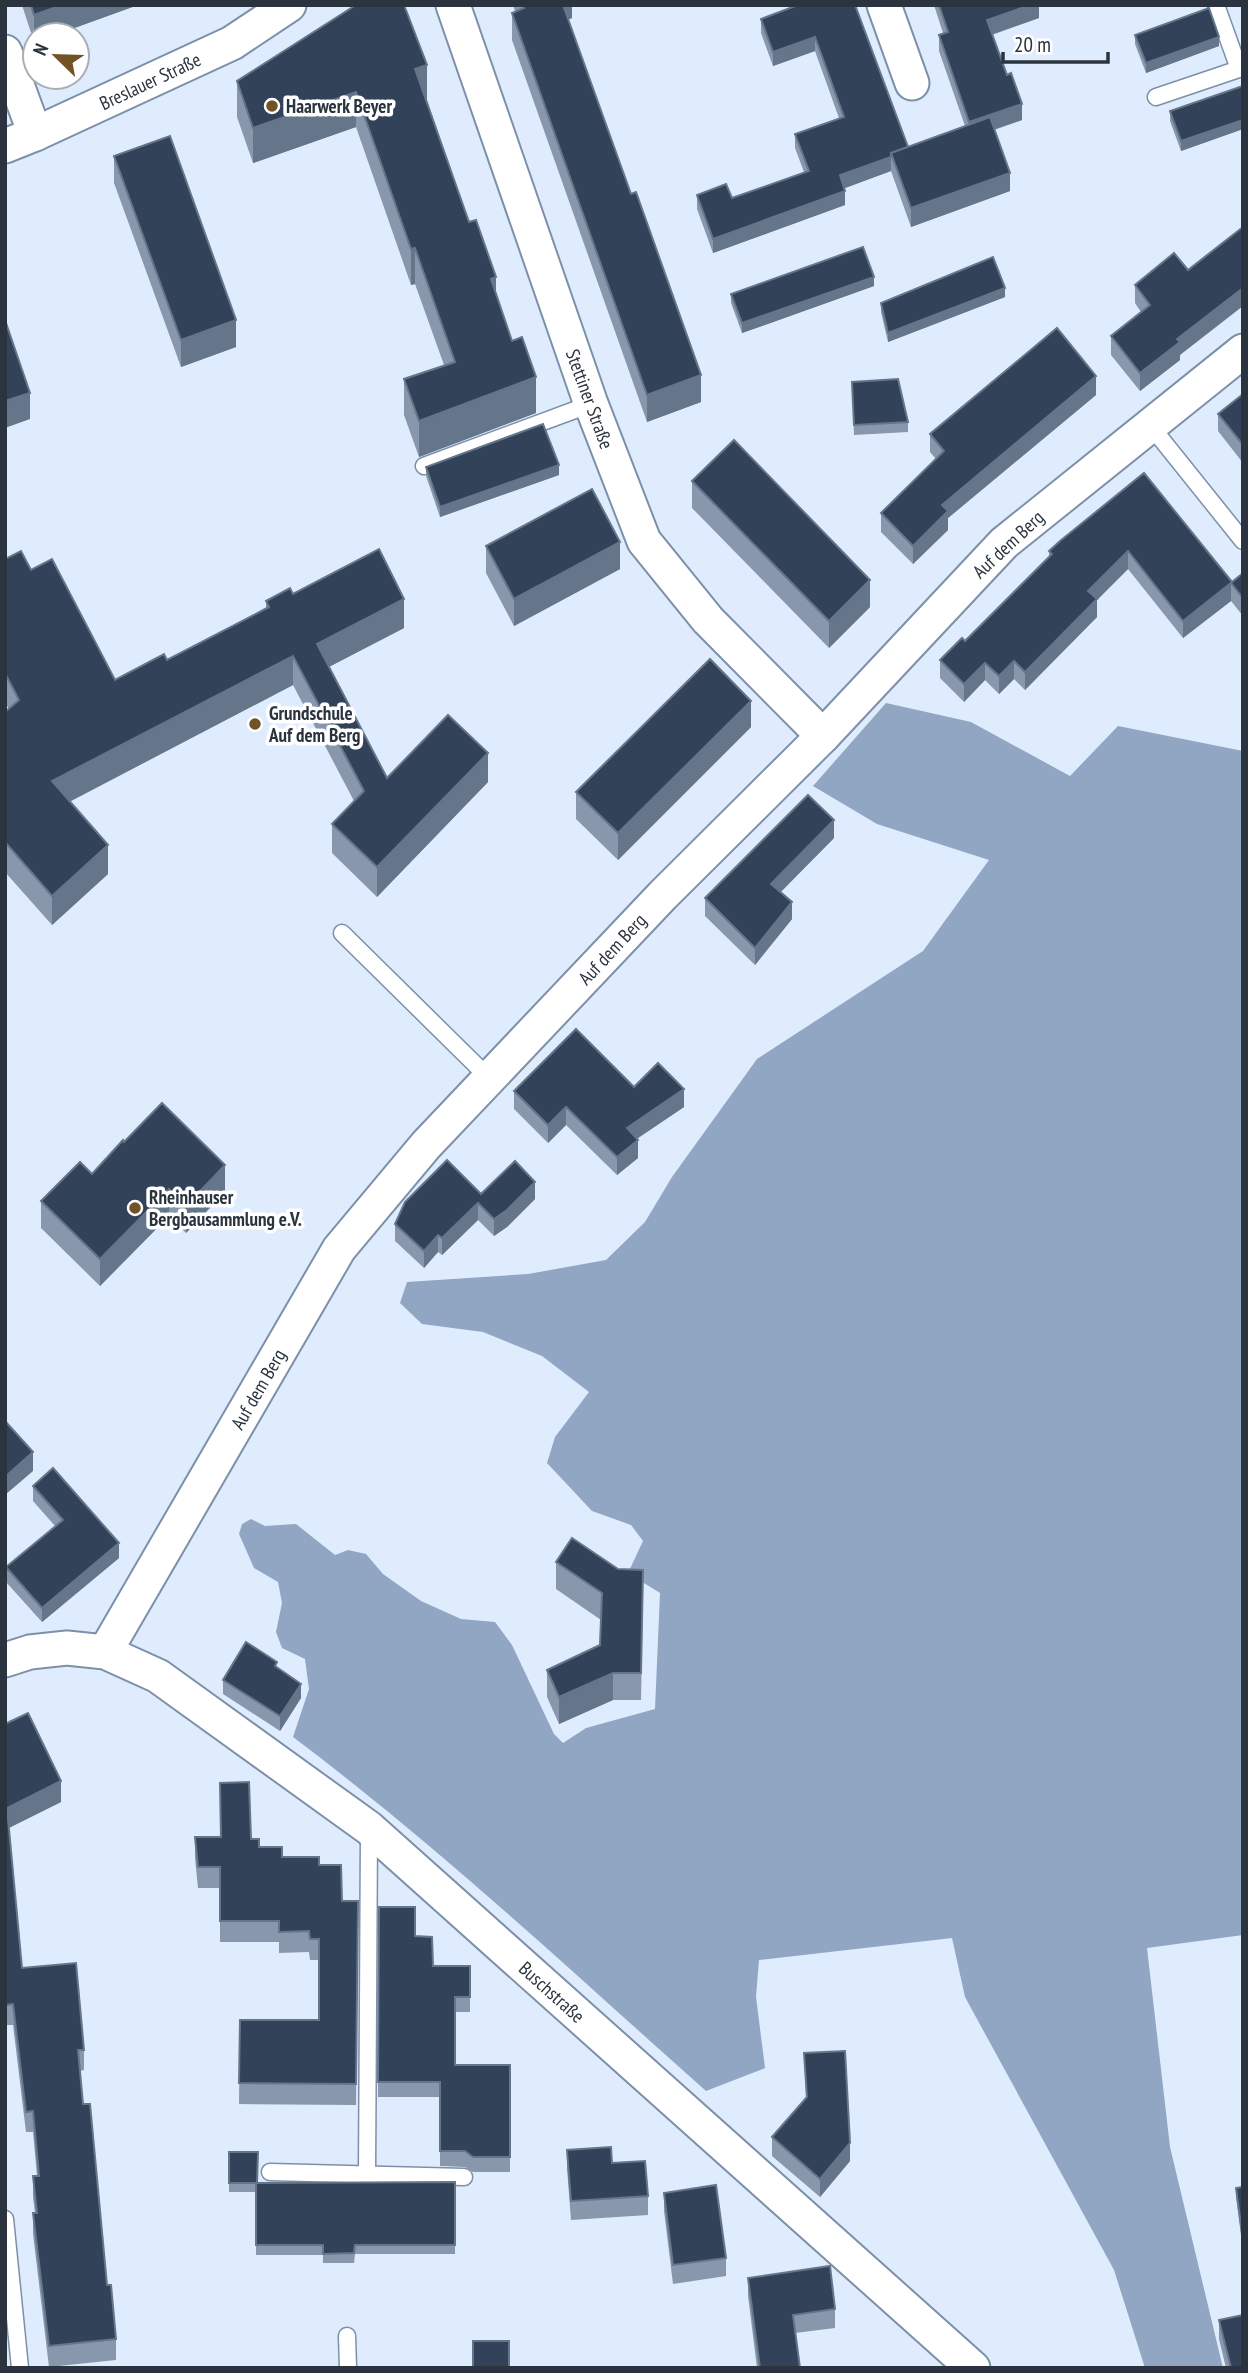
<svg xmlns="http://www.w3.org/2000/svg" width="1248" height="2373" viewBox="0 0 1248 2373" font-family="'PT Sans Narrow',sans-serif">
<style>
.forest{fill:#90a6c3}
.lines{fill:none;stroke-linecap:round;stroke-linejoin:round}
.lane-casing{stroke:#7c90a9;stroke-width:19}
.street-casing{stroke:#7c90a9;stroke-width:37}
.lane{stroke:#fff;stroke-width:16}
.street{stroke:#fff;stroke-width:33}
.wall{fill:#8897ab}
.shaded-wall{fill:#65758a}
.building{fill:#314259;stroke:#65758a;stroke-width:2}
.poi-dot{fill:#715327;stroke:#fff;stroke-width:2.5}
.labels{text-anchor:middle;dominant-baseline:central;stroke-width:7;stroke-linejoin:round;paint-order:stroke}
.street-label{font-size:19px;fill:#2b343e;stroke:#fff}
.poi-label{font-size:19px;font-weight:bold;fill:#2b343e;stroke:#fff;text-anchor:start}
</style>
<rect width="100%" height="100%" fill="#dfecfd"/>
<!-- forest -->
<path class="forest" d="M886,703L971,722L1070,776L1118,726L1243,751V1935L1147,1948L1170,2147L1223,2368H1145L1114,2270L965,1997L952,1938L759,1960L756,1997L765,2068L706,2091C571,1971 438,1846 293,1737L309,1689L305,1659L282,1648L276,1632L282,1603L278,1582L254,1568L239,1534L242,1524L251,1519L265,1526L296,1524L335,1555L348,1550L366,1554L383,1574L421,1601L461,1619L495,1622L512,1645L554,1734L563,1743L586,1728L655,1709L660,1593L628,1573L643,1541L631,1525L592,1511L547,1463L555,1437L589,1392L542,1356L483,1332L422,1324L400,1303L407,1282L528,1274L606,1260L645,1222L672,1177L757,1059L923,951L989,860L877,824L813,786Z"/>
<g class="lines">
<!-- lane casing -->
<g class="lane-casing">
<g id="lane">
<polyline points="1156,97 1239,69 1216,5"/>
<polyline points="1150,425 1243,541"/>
<polyline points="424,466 591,404"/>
<polyline points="342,933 489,1078"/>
<polyline points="270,2172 464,2177"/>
<polyline points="367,2174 369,1831"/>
<polyline points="5,2219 20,2368"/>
<polyline points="347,2336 348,2368"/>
</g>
</g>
<!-- street casing -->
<g class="street-casing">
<g id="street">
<polyline points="453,5 591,404 644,541 708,620 823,736"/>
<polyline points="884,5 912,83"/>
<polyline points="5,52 35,134"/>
<polyline points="5,146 35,134 232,43 289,5"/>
<polyline points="105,1652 339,1249 426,1145 663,895 823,736 1004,543 1243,351"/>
<polyline points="5,1660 30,1652 67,1648 105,1652 158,1676 369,1828 973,2368"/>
</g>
</g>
<!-- lane -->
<use href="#lane" class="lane"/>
<!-- street -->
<use href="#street" class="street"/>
</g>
<!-- wall -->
<g class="wall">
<polygon points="22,5 138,5 55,35 35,35 34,42"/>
<polygon points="356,5 427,100 469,222 496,296 536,413 419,457 404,415 404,379 444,365 415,284 411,285 356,127 253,163 237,117 237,81"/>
<polygon points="513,5 572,5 572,18 568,19 701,402 647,422 512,40 512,13 515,11"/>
<polygon points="798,5 908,147 965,126 939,51 939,35 943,33 934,5 1039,5 1039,18 992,35 1022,120 994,130 1010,191 911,227 891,171 844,188 845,205 713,253 697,209 697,195 732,198 804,172 795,148 795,134 839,118 815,51 773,66 761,33 761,19"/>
<polygon points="1135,35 1219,46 1146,73 1135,44"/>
<polygon points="1243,86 1243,129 1181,151 1170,121 1170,111"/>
<polygon points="114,156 236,347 181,367 114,183"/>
<polygon points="1174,253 1180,360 1140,391 1111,355 1111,336 1141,312 1135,303 1135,285"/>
<polygon points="874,286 742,333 731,303 731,294"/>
<polygon points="1005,297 888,342 881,312 881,303"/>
<polygon points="852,382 908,422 908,432 854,435"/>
<polygon points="1243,394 1243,463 1218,431 1218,414"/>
<polygon points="1096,395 948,518 948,530 913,564 881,532 881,513 936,459 930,452 930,434"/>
<polygon points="426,467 559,475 440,517 426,476"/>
<polygon points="1144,473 1232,582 1243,573 1243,616 1231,601 1183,638 1128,569 1097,600 1097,617 1025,690 1014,679 999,694 985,680 964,702 940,678 940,660 965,641 1049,557 1049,551"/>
<polygon points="692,481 870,607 829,648 692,508"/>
<polygon points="486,546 620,569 514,626 486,573"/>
<polygon points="5,559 31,570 115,680 167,660 266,608 266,601 293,594 404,628 329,667 387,778 488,782 377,897 332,853 332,824 354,801 293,685 70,801 108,874 52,925 5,872 5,712 9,709 5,703"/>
<polygon points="751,727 618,860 576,819 576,792"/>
<polygon points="834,838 780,892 792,919 755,965 705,916 705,898"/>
<polygon points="634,1087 684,1107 637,1139 638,1158 617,1175 566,1125 548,1143 514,1109 514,1091"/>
<polygon points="92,1174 225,1192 186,1233 169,1216 100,1286 41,1228 41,1201"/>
<polygon points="481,1194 535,1199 507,1227 494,1236 478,1220 442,1255 438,1252 424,1268 395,1241 395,1224"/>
<polygon points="33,1486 119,1558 42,1622 6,1582 6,1567 55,1526 33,1501"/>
<polygon points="556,1562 643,1597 641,1700 613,1700 559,1724 547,1697 547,1670 600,1645 601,1620 556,1589"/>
<polygon points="223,1680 301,1698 280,1731 223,1694"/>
<polygon points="5,1724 61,1802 8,1828 22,1968 84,2050 84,2070 80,2071 83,2104 107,2285 116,2339 116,2360 49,2367 33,2234 33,2213 35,2213 33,2197 33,2176 37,2176 33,2132 26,2132 13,2025 5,2025"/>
<polygon points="195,1837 251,1839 259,1847 282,1857 319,1865 342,1901 358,1901 356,2105 239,2104 240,2020 319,2020 319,1960 310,1960 309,1952 279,1953 279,1942 220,1942 220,1888 198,1888 195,1858"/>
<polygon points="379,1907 415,1936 433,1966 470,1966 470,2012 455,2012 455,2065 510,2065 510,2172 473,2172 465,2167 440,2166 440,2097 378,2097"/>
<polygon points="804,2053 850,2161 820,2197 772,2156 772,2137 806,2098"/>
<polygon points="567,2150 612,2163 648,2196 648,2215 571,2220 567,2168"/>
<polygon points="229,2152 257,2183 455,2182 455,2254 355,2254 354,2263 323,2263 323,2255 256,2255 256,2192 229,2192"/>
<polygon points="1243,2187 1243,2243 1242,2243 1236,2197 1236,2188"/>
<polygon points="664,2193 726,2258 726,2276 673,2284 664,2211"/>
<polygon points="748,2278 835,2309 835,2328 795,2333 800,2368 757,2368 748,2296"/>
<polygon points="1219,2320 1243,2368 1226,2368 1219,2339"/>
</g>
<!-- shaded-wall -->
<g class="shaded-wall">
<polygon points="62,5 138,5 55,35 35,35 34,42 34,15"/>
<polygon points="560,5 572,5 572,18 560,23"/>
<polygon points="1030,5 1039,5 1039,18 987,36 987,20"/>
<polygon points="815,37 815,51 773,66 773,52"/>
<polygon points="1219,37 1219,46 1146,73 1146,63"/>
<polygon points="427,65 427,100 415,105 415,69"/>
<polygon points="356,92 356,127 253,163 253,128"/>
<polygon points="1022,104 1022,120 969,138 969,122"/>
<polygon points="1243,120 1243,129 1181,151 1181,141"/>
<polygon points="891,157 891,171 840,190 840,175"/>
<polygon points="1010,173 1010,191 911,227 911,208"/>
<polygon points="845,191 845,205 713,253 713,239"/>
<polygon points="415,248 415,284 411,285 411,249"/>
<polygon points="496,277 496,313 491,279"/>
<polygon points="874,277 874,286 742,333 742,323"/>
<polygon points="1005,288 1005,297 888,342 888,333"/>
<polygon points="1243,288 1243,306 1180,355 1180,360 1140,391 1140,373 1177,339"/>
<polygon points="236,320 236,347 181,367 181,340"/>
<polygon points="701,375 701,402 647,422 647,395"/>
<polygon points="1096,376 1096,395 948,518 948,530 913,564 913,546 942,505"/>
<polygon points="536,377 536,413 419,457 419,421"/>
<polygon points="30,393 30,419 5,428 5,401"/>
<polygon points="559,465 559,475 440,517 440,507"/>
<polygon points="620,542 620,569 514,626 514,599"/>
<polygon points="1128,551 1128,569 1097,600 1097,617 1025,690 1025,672 1088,591"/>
<polygon points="870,580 870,607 829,648 829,621"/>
<polygon points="1231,583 1231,601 1183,638 1183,621"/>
<polygon points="404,599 404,628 317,673 317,644"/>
<polygon points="293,656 293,685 52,811 52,781"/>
<polygon points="1014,661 1014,679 999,694 999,676"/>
<polygon points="985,663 985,680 964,702 964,684"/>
<polygon points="751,701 751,727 618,860 618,833"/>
<polygon points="488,753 488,782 377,897 377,867"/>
<polygon points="834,820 834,838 771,902 771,884"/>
<polygon points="108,845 108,874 52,925 52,896"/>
<polygon points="792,902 792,919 755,965 755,948"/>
<polygon points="684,1089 684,1107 627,1145 627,1128"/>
<polygon points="566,1107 566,1125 548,1143 548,1125"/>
<polygon points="638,1140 638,1158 617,1175 617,1157"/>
<polygon points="225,1165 225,1192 186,1233 186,1206"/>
<polygon points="535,1182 535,1199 507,1227 494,1236 494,1219"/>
<polygon points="169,1189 169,1216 100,1286 100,1259"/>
<polygon points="478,1203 478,1220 442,1255 442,1238"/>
<polygon points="438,1235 438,1252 424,1268 424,1251"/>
<polygon points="33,1452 33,1471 5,1495 5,1477"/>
<polygon points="119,1543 119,1558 42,1622 42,1608"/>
<polygon points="613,1673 613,1700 559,1724 559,1697"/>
<polygon points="301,1684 301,1698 280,1731 280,1716"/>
<polygon points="61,1781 61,1802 7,1829 7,1808"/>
<polygon points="850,2143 850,2161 820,2197 820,2179"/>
</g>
<!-- building -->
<g class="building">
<polygon points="31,5 62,5 34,15"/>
<polygon points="356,5 404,5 427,65 415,69 469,222 476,220 496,277 491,279 512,341 522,337 536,377 419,421 404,379 455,362 415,248 411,249 356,92 253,128 237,81"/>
<polygon points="523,5 563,5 631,194 636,192 701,375 647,395 512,13 524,8"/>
<polygon points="798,5 855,5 908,147 891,153 891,157 840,175 845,191 713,239 697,195 726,184 732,198 809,171 795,134 844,117 815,37 773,52 761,19"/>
<polygon points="939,5 1030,5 987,20 1007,75 1011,73 1022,104 969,122 939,35 948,32"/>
<polygon points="1209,8 1219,37 1146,63 1135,35"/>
<polygon points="1243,86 1243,120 1181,141 1170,111"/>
<polygon points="990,117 1010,173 911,208 891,153"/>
<polygon points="170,136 236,320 181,340 114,156"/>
<polygon points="1243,227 1243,288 1177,339 1180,342 1140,373 1111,336 1150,305 1135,285 1174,253 1188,270"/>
<polygon points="863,247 874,277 742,323 731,294"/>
<polygon points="993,257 1005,288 888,333 881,303"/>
<polygon points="5,320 30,393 5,401"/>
<polygon points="1057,328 1096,376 942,505 948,511 913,546 881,513 944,451 930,434"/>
<polygon points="898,379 908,422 854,425 852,382"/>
<polygon points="1243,394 1243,445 1218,414"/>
<polygon points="543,424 559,465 440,507 426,467"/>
<polygon points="734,440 870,580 829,621 692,481"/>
<polygon points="1144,473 1232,582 1243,573 1243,598 1231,583 1183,621 1128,551 1088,591 1097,599 1025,672 1014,661 999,676 985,663 964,684 940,660 962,638 965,641 1052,554 1049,551 1060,541"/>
<polygon points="592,489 620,542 514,599 486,546"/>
<polygon points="379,549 404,599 317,644 387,778 448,715 488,753 377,867 332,824 364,791 293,656 52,781 108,845 52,896 5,842 5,712 19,700 5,673 5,559 21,551 31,570 52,559 115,680 164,654 167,660 269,607 266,601 290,588 293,594"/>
<polygon points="710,659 751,701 618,833 576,792"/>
<polygon points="808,795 834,820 771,884 792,902 755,948 705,898"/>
<polygon points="576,1029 634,1087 658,1063 684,1089 627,1128 638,1140 617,1157 566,1107 548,1125 514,1091"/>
<polygon points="162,1103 225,1165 186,1206 169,1189 100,1259 41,1201 80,1162 92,1174 123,1140 124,1142"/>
<polygon points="447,1160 481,1194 515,1161 535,1182 507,1210 494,1219 478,1203 442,1238 438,1235 424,1251 395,1224 405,1202"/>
<polygon points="5,1421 33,1452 5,1477"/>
<polygon points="53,1468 119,1543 42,1608 6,1567 63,1520 33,1486"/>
<polygon points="572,1538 618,1569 643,1570 641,1673 613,1673 559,1697 547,1670 600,1645 602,1593 556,1562"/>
<polygon points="246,1642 277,1662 275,1666 301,1684 280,1716 223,1680"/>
<polygon points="28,1713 61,1781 7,1808 22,1968 76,1963 84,2050 78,2050 83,2104 90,2104 107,2285 111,2285 116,2339 49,2346 33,2213 37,2213 33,2176 39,2176 33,2111 26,2112 13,2004 5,2005 5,1724"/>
<polygon points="249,1782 251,1839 259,1839 259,1847 282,1847 282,1857 319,1857 319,1865 341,1865 342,1901 358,1901 356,2084 239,2083 240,2020 319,2020 319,1939 310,1939 309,1931 279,1932 279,1921 220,1921 220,1867 198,1867 195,1837 221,1837 220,1783"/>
<polygon points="379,1907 415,1907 415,1936 432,1937 433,1966 470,1966 470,1997 455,1997 455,2065 510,2065 510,2157 473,2157 465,2151 440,2151 440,2082 378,2082"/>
<polygon points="845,2051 850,2143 820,2179 772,2137 807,2097 804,2053"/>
<polygon points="611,2147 612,2163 645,2161 648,2196 571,2201 567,2150"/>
<polygon points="229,2152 258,2152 257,2183 229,2183"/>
<polygon points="455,2182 455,2245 355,2245 354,2253 323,2254 323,2245 256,2245 256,2183"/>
<polygon points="716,2185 726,2258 673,2265 664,2193"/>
<polygon points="1243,2187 1243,2233 1242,2233 1236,2188"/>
<polygon points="830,2266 835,2309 793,2315 800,2368 760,2368 748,2278"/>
<polygon points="1243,2315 1243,2368 1231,2368 1219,2320"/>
<rect x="473" y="2341" width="36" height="27"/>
</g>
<!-- markers -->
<g class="poi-dot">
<circle cx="272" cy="106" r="7"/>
<circle cx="255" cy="724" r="7"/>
<circle cx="135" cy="1208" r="7"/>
</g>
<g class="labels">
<!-- street labels -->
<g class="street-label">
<text transform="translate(150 81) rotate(-25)">Breslauer Straße</text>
<text transform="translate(590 399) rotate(70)">Stettiner Straße</text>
<text transform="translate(1008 544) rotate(-43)">Auf dem Berg</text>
<text transform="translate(612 949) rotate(-47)">Auf dem Berg</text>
<text transform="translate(258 1389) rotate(-60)">Auf dem Berg</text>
<text transform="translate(552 1992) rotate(42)">Buschstraße</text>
</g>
<!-- poi labels -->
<g class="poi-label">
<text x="286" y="106">Haarwerk Beyer</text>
<text x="269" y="713">Grundschule<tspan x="269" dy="22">Auf dem Berg</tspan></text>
<text x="149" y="1197">Rheinhauser<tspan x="149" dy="22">Bergbausammlung e.V.</tspan></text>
</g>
</g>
<!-- border -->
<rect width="1248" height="2373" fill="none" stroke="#2b343e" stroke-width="14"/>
<!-- north arrow -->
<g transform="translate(56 56) rotate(293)"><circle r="33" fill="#ffffff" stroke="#aaaeb2" stroke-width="2"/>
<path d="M0-5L12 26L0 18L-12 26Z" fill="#715327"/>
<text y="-10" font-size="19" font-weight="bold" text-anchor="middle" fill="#2b343e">N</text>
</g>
<!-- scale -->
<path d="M1003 52v10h105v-10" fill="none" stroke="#2b343e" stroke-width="3.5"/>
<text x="1014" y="52" font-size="21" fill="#2b343e" stroke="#ffffff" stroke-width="5" paint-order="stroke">20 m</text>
</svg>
